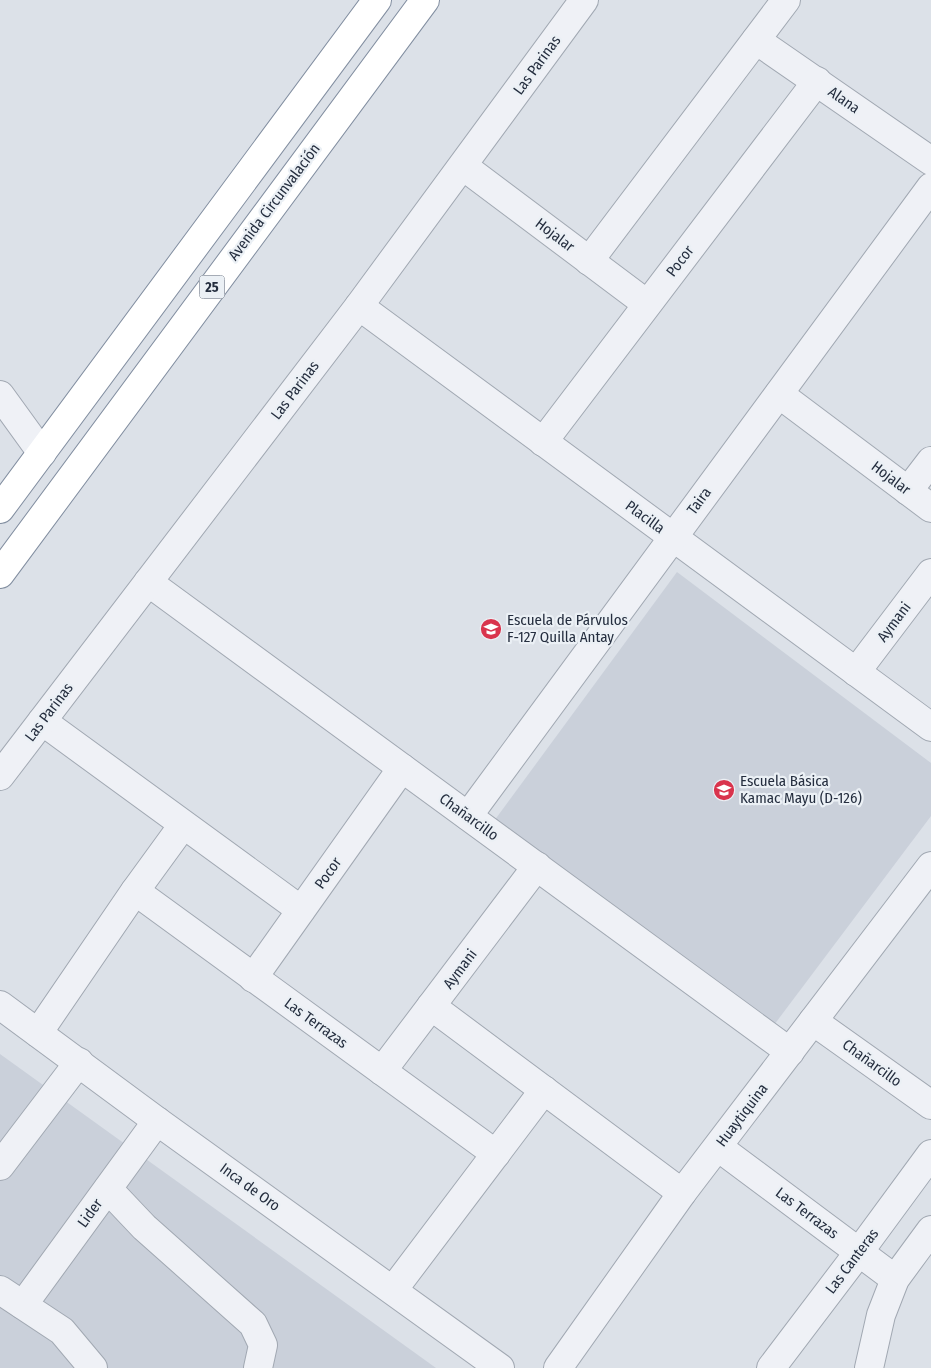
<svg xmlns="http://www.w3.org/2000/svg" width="931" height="1368" viewBox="0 0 931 1368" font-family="'Fira Sans Condensed',sans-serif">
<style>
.built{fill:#cad0da}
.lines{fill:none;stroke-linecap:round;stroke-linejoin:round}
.minor-casing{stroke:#a1a8b2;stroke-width:30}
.highway-casing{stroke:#828ea0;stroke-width:30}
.minor{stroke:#eff1f6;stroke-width:28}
.highway{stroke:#fff;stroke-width:28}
.labels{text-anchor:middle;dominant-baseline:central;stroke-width:4.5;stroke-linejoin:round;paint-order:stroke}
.shield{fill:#ebf0f5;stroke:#606876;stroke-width:1}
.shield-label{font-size:14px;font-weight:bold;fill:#252e3f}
.street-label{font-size:15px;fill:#252e3f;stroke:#ebf0f5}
.poi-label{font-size:15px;fill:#252e3f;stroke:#ebf0f5;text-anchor:start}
</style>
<rect width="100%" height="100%" fill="#dce1e8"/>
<!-- built -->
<g class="built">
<polygon points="677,572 931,763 931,816 774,1025 494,821"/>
<polygon points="0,1054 436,1368 0,1368"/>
</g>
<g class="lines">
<!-- minor casing -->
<g class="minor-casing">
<g id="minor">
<polyline points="756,40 931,161"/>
<polyline points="463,166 647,304"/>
<polyline points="589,261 786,0"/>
<polyline points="359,306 931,727"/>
<polyline points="779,394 931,508"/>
<polyline points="0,395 42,453"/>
<polyline points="543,442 817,81"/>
<polyline points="908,491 931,461"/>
<polyline points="148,582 790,1052"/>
<polyline points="856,672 931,573"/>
<polyline points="42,721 301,910"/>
<polyline points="0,776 359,306 584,0"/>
<polyline points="468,816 931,187"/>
<polyline points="135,891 496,1154"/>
<polyline points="253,978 402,768"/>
<polyline points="0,1005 157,1121 500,1368"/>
<polyline points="431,1006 682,1193"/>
<polyline points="813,1021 931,1105"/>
<polyline points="38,1033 135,891 183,825"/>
<polyline points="382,1071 537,866"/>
<polyline points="718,1147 895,1279"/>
<polyline points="0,1166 79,1062"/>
<polyline points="108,1189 144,1227 253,1324 263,1345 258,1368"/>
<polyline points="0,1290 62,1331 93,1368"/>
<polyline points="393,1290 544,1090"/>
<polyline points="23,1305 157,1121"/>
<polyline points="558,1368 682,1193 931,866"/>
<polyline points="771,1368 859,1252 931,1154"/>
<polyline points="869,1368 881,1315 895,1279 931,1230"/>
</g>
</g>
<!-- highway casing -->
<g class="highway-casing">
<g id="highway">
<polyline points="0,509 377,0"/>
<polyline points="0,574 425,0"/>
</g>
</g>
<!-- minor -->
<use href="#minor" class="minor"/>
<!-- highway -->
<use href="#highway" class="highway"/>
</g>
<!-- icons -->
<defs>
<g id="school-disc" transform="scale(1.125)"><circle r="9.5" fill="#d9344d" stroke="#ebf0f5"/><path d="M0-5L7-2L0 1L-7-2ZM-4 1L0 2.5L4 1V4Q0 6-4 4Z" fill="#fff"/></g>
</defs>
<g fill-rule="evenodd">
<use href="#school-disc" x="491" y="629"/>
<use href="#school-disc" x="724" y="790"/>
</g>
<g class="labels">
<!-- shield labels -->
<rect class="shield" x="199.5" y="275.5" width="25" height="23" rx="4"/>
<g class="shield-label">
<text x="212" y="287">25</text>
</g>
<!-- street labels -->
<g class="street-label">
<text transform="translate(537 65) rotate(-54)">Las Parinas</text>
<text transform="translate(844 100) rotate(35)">Alana</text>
<text transform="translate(274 202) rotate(-53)">Avenida Circunvalación</text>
<text transform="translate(555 235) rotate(37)">Hojalar</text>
<text transform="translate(680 261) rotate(-53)">Pocor</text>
<text transform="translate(295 390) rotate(-53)">Las Parinas</text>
<text transform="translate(891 478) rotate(37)">Hojalar</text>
<text transform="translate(699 501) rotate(-54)">Taira</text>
<text transform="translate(645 517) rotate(36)">Placilla</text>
<text transform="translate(894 622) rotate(-53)">Aymani</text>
<text transform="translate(49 712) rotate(-53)">Las Parinas</text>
<text transform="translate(469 817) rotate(36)">Chañarcillo</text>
<text transform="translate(328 873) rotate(-55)">Pocor</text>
<text transform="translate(460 969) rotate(-53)">Aymani</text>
<text transform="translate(316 1023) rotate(36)">Las Terrazas</text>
<text transform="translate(872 1063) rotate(36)">Chañarcillo</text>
<text transform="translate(742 1115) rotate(-53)">Huaytiquina</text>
<text transform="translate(250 1187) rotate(36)">Inca de Oro</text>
<text transform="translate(90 1213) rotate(-54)">Lider</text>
<text transform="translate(807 1213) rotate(37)">Las Terrazas</text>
<text transform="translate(852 1261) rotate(-53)">Las Canteras</text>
</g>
<!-- poi labels -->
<g class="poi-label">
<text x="507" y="620">Escuela de Párvulos<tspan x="507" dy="17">F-127 Quilla Antay</tspan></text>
<text x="740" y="781">Escuela Básica<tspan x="740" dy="17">Kamac Mayu (D-126)</tspan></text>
</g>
</g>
</svg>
